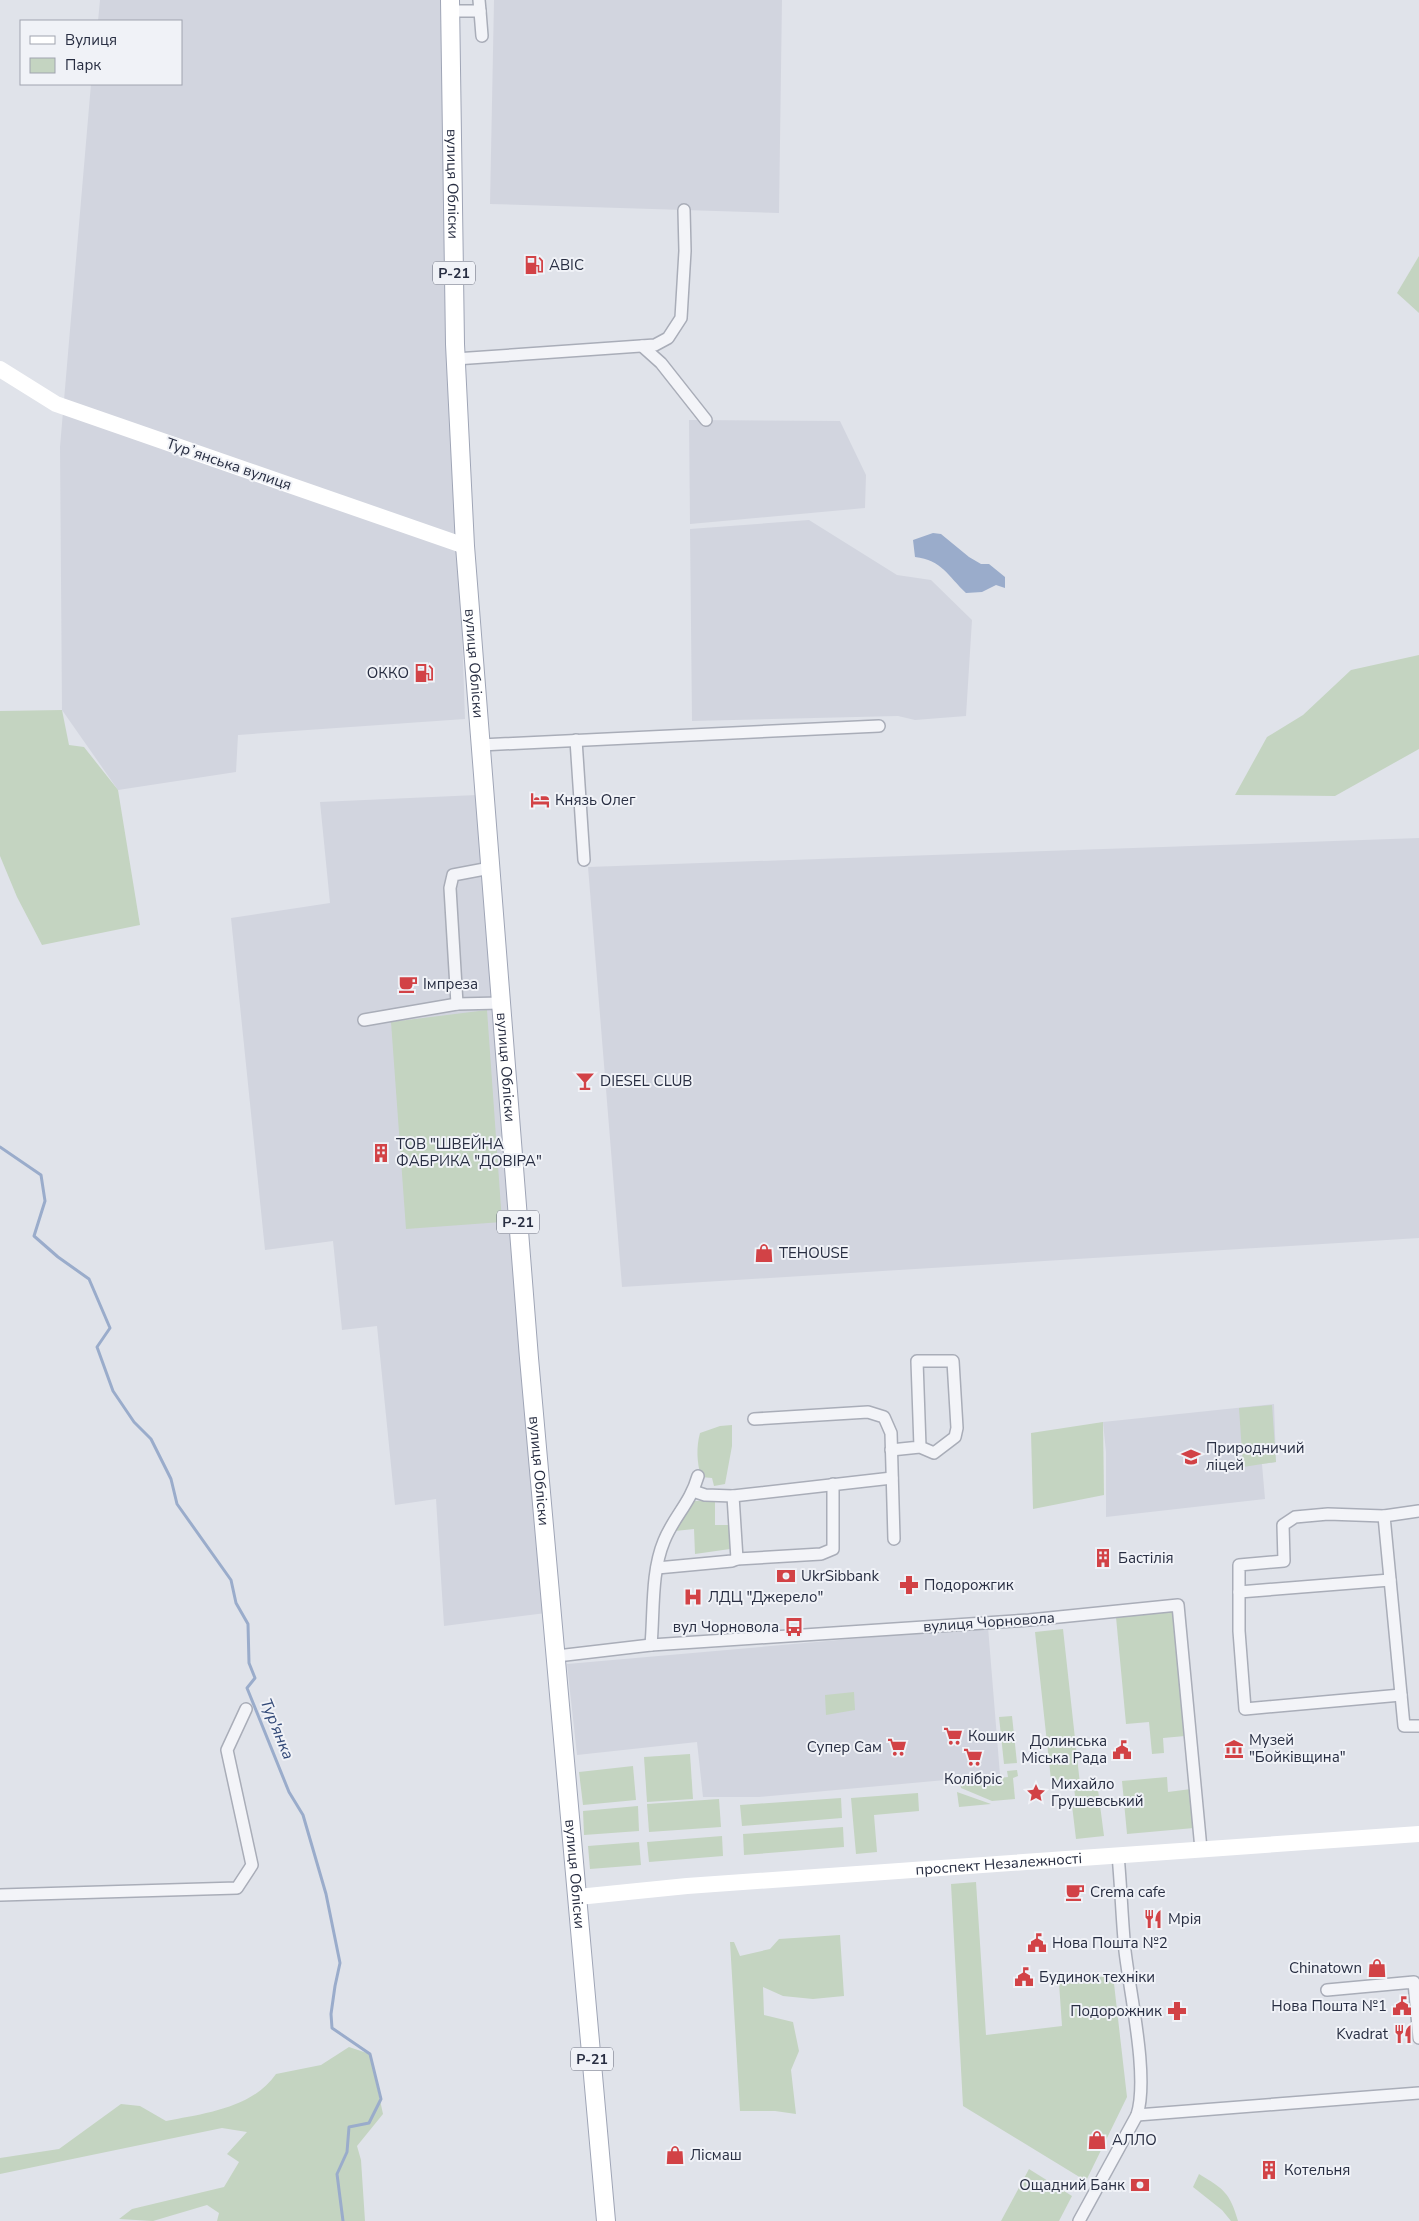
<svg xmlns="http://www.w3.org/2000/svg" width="1419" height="2221" viewBox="0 0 1419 2221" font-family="'Nunito Sans',sans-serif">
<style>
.built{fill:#d2d5df}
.green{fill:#c4d4c1}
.water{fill:#9aaccb}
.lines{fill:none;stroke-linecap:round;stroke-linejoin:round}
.stream{stroke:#9aaccb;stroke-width:3}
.street-casing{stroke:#a9adb8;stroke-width:14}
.primary-casing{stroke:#9fa5b6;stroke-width:20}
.street{stroke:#f3f4f8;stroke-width:11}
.secondary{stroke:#fff;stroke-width:16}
.primary{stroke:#fff;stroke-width:18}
.labels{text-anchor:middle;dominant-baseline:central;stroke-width:4;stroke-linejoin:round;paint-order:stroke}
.shield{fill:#f0f2f7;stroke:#646978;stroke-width:1}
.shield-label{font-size:14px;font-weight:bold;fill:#282e42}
.street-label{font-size:15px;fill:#282e42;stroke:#f0f2f7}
.poi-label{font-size:15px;fill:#282e42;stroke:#f0f2f7;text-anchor:start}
.water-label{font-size:16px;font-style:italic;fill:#314877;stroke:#f0f2f7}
</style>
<rect width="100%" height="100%" fill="#e0e3ea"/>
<!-- built -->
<g class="built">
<polygon points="100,0 440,0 465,719 238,735 236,772 118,790 62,710 60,447 91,84 181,84 181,21 98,21"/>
<polygon points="494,0 782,0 779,213 490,204"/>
<polygon points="689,420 840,421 866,475 865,508 690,524"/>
<polygon points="809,520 897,575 931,580 972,620 966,716 915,720 898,716 692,721 690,529"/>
<polygon points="477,795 546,1613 444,1626 436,1499 395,1505 377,1326 342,1330 333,1241 265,1250 231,918 330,903 320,802"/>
<polygon points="1419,838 1419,1238 622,1287 588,867"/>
<polygon points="1274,1404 1276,1462 1262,1464 1265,1499 1106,1517 1106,1452 1103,1422"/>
<polygon points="988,1627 1000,1775 759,1797 703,1797 697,1742 577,1755 567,1664"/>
</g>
<!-- green -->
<g class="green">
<polygon points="1419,256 1419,313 1397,293"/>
<polygon points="1419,655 1419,749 1335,796 1235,795 1267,737 1303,715 1351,670"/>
<polygon points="62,710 69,745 84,747 118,790 140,925 42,945 17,897 0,856 0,711"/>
<polygon points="487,1010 502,1222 406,1229 391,1022"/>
<polygon points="1272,1405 1276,1462 1243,1467 1239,1408"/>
<polygon points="1103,1422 1104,1495 1033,1509 1031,1433"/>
<path d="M732,1425V1446L725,1484L714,1486L712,1478L701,1477C697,1462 696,1448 700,1433L720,1426Z"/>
<polygon points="715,1500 715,1525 730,1525 730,1549 695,1554 694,1529 675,1531 695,1501"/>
<polygon points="1173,1611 1185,1736 1163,1738 1164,1753 1152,1754 1149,1722 1126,1724 1116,1617"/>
<polygon points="1063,1629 1080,1784 1097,1782 1104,1836 1076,1839 1071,1797 1075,1796 1074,1787 1052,1789 1035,1632"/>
<polygon points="854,1692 855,1710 826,1715 825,1695"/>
<polygon points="1012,1716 1017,1763 1004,1764 999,1717"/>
<polygon points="690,1754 693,1799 647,1802 644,1757"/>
<polygon points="633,1766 636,1800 583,1805 579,1772"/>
<polygon points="1017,1770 1018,1776 1013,1778 1015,1799 992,1801 961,1788 960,1782 1008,1777 1007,1771"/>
<polygon points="1167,1777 1168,1792 1191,1789 1194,1828 1127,1834 1122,1781"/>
<polygon points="957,1792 991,1804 959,1807"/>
<polygon points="918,1793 919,1811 874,1815 877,1852 856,1854 851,1798"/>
<polygon points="841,1798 842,1818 742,1826 740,1805"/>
<polygon points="719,1799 721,1827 649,1832 647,1804"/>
<polygon points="638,1806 639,1831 584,1835 583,1811"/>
<polygon points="843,1827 844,1847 744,1855 743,1834"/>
<polygon points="722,1836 723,1856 649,1862 647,1842"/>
<polygon points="639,1842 641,1865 590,1869 588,1846"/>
<polygon points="976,1882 986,2035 1062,2026 1059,1983 1113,1975 1127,2097 1086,2181 963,2106 951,1884"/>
<polygon points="840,1935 844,1996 813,1999 783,1996 763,1987 764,2015 793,2022 799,2051 791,2070 796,2114 775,2111 740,2111 730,1942 734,1942 740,1956 770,1949 779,1939"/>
<path d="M349,2047L370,2054L383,2114L357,2146L361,2160L365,2221H217L219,2213L207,2205L153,2221L119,2219L132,2209L224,2187L239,2162L227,2154L247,2132L222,2128L0,2174V2158L59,2149L121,2104L140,2106L166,2121C203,2114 253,2108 276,2074L321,2065Z"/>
<polygon points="1029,2169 1072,2196 1059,2221 1001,2221"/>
<path d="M1199,2174C1224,2189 1230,2193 1238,2221H1231L1222,2210L1193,2187Z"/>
</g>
<!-- water -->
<path class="water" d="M933,533L941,534L969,557L981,564H989L1005,577V588L996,585L982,592L966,593C948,576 942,560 915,557L913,540Z"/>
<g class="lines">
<!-- stream -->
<polyline class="stream" points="0,1147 41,1175 45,1201 34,1236 58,1257 89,1279 110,1328 97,1347 113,1391 134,1422 151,1439 171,1479 177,1504 231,1580 236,1603 248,1624 249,1663 255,1678 247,1688 289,1792 303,1815 326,1894 340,1963 335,1986 331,2014 332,2028 370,2054 381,2099 369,2123 349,2127 347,2152 337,2174 343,2221"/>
<!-- street casing -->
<g class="street-casing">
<g id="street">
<polyline points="451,11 480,11 479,0"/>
<polyline points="480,11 482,36"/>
<polyline points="642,346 661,363 706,420"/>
<polyline points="455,359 655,345 668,338 681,318 685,251 684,210"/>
<polyline points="576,740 584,860"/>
<polyline points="481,745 879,726"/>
<polyline points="457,1004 450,888 453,875 490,868"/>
<polyline points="364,1020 457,1004 500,1003"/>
<polyline points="754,1419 868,1412 884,1417 891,1433 894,1539"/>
<polyline points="891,1450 920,1447 917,1361 953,1361 957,1428 955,1437 934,1453 920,1447"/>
<polyline points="693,1491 705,1495 733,1496"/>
<polyline points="1419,1511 1384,1516 1404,1726 1419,1726"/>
<polyline points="1384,1516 1328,1514 1295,1517 1283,1525 1284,1561 1239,1565 1239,1631 1245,1709 1401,1695"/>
<polyline points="737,1559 733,1496 892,1478"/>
<polyline points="657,1568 732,1561 737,1559 821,1554 833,1549 833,1484"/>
<polyline points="1239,1592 1390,1580"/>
<path d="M651,1645C654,1612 651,1572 664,1541C674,1516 690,1504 698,1476"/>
<polyline points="557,1656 651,1645 1029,1620 1178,1605 1201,1849"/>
<polyline points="0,1895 237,1888 252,1865 227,1750 246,1709"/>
<polyline points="1327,1990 1414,1982 1419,2038"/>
<polyline points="1137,2115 1419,2093"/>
<path d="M1079,2221L1137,2115C1149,2077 1130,1994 1125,1951C1122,1920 1121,1887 1118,1855"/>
</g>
</g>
<!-- primary casing -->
<g class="primary-casing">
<g id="primary">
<path id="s2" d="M450,0L455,344L465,546L529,1358L606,2221"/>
</g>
</g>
<!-- street -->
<use href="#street" class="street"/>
<!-- secondary -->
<g class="secondary">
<polyline points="0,369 56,404 465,546"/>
<path id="s1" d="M578,1897L687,1886L1419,1834"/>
</g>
<!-- primary -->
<use href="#primary" class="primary"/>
</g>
<!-- icons -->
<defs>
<g id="fuel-bare" transform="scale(1.5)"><path d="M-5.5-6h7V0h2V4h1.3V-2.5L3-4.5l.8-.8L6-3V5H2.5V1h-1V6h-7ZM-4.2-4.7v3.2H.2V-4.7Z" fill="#d24246" stroke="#f0f2f7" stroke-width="2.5" paint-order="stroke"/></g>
<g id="hotel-bare" transform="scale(1.5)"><path d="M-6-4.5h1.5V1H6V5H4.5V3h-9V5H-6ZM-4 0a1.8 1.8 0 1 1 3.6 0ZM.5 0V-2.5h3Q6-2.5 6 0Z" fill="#d24246" stroke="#f0f2f7" stroke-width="2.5" paint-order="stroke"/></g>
<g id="cafe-bare" transform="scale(1.5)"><path d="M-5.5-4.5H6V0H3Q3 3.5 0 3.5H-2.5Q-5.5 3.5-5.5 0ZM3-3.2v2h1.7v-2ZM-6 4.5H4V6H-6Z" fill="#d24246" stroke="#f0f2f7" stroke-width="2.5" paint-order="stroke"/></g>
<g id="bar-bare" transform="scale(1.5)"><path d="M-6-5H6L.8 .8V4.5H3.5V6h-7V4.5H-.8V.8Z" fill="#d24246" stroke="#f0f2f7" stroke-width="2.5" paint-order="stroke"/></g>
<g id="building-bare" transform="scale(1.5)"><path d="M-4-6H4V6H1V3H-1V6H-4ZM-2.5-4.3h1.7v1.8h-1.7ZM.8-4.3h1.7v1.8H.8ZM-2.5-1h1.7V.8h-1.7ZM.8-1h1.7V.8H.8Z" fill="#d24246" stroke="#f0f2f7" stroke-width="2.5" paint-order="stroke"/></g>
<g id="shop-bare" transform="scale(1.5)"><path d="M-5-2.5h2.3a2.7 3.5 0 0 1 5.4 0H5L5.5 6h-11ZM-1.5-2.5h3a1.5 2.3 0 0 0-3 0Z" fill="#d24246" stroke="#f0f2f7" stroke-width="2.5" paint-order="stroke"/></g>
<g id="school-bare" transform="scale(1.5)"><path d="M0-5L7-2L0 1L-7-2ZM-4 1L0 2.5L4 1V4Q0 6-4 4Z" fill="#d24246" stroke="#f0f2f7" stroke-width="2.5" paint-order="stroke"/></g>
<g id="bank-bare" transform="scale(1.5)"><path d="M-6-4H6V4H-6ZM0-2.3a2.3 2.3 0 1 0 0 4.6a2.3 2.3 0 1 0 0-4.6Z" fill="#d24246" stroke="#f0f2f7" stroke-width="2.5" paint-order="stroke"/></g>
<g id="pharmacy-bare" transform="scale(1.5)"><path d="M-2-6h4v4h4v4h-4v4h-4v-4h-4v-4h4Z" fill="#d24246" stroke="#f0f2f7" stroke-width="2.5" paint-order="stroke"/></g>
<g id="hospital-bare" transform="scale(1.5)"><path d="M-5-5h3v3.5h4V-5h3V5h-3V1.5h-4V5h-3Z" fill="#d24246" stroke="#f0f2f7" stroke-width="2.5" paint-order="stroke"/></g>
<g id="bus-bare" transform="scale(1.5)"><path d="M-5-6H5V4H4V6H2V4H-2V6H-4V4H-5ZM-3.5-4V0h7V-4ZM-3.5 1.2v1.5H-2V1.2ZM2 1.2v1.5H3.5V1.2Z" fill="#d24246" stroke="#f0f2f7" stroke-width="2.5" paint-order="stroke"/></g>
<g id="supermarket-bare" transform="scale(1.5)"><path d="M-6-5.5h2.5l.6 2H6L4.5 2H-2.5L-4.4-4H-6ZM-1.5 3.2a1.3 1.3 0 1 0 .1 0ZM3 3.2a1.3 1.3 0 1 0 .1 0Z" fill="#d24246" stroke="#f0f2f7" stroke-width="2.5" paint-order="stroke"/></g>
<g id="museum-bare" transform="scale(1.5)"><path d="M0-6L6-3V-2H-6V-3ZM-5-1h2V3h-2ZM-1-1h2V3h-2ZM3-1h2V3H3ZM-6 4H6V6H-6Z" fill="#d24246" stroke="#f0f2f7" stroke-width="2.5" paint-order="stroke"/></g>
<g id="civic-bare" transform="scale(1.5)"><path d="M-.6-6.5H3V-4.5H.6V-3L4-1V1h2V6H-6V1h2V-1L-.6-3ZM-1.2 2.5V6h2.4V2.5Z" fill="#d24246" stroke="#f0f2f7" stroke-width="2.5" paint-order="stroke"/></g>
<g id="sight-bare" transform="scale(1.5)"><path d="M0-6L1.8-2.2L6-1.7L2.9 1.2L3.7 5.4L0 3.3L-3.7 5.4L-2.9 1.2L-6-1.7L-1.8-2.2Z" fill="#d24246" stroke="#f0f2f7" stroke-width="2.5" paint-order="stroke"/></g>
<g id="restaurant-bare" transform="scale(1.5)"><path d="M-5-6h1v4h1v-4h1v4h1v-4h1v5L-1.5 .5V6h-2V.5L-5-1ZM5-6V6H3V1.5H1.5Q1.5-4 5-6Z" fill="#d24246" stroke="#f0f2f7" stroke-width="2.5" paint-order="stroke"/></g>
</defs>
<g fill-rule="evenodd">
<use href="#fuel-bare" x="534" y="265"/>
<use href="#fuel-bare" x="424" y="673"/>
<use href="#hotel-bare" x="540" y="800"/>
<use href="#cafe-bare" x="408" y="984"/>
<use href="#bar-bare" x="585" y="1081"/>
<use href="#building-bare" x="381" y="1153"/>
<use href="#shop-bare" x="764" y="1253"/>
<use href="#school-bare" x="1191" y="1457"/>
<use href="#building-bare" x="1103" y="1558"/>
<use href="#bank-bare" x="786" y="1576"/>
<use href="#pharmacy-bare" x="909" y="1585"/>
<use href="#hospital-bare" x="693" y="1597"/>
<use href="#bus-bare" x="794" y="1627"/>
<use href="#supermarket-bare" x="953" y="1736"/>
<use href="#supermarket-bare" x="897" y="1747"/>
<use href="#museum-bare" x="1234" y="1749"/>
<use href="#civic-bare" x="1122" y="1750"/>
<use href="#supermarket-bare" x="973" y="1757"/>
<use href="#sight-bare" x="1036" y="1793"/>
<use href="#cafe-bare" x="1075" y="1892"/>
<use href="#restaurant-bare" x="1153" y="1919"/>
<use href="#civic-bare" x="1037" y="1943"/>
<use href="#shop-bare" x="1377" y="1968"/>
<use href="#civic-bare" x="1024" y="1977"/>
<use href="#civic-bare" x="1402" y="2006"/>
<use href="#pharmacy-bare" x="1177" y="2011"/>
<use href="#restaurant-bare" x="1403" y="2034"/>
<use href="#shop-bare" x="1097" y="2140"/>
<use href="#shop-bare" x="675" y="2155"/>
<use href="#building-bare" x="1269" y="2170"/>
<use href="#bank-bare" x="1140" y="2185"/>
</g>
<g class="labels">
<!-- shield labels -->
<g class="shield">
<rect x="433" y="261.5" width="42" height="23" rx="4"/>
<rect x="497" y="1210.5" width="42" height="23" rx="4"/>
<rect x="571" y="2047.5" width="42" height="23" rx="4"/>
</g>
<g class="shield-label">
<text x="454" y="273">Р-21</text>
<text x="518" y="1222">Р-21</text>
<text x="592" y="2059">Р-21</text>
</g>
<!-- street labels -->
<g class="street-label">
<text stroke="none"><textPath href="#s2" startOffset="184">вулиця Обліски</textPath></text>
<text transform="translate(229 464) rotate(19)">Турʼянська вулиця</text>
<text stroke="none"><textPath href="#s2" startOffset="664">вулиця Обліски</textPath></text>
<text stroke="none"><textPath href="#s2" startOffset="1069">вулиця Обліски</textPath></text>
<text stroke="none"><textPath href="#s2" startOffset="1474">вулиця Обліски</textPath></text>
<text transform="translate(989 1622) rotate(-4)">вулиця Чорновола</text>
<text stroke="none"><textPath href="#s1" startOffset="422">проспект Незалежності</textPath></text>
<text stroke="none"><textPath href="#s2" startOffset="1879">вулиця Обліски</textPath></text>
</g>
<!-- poi labels -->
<g class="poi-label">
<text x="549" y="265">АВІС</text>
<text x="409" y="673" text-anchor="end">ОККО</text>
<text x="555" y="800">Князь Олег</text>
<text x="423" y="984">Імпреза</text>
<text x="600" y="1081">DIESEL CLUB</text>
<text x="396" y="1144">ТОВ "ШВЕЙНА<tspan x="396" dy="17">ФАБРИКА "ДОВІРА"</tspan></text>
<text x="779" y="1253">TEHOUSE</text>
<text x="1206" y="1448">Природничий<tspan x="1206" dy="17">ліцей</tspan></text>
<text x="1118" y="1558">Бастілія</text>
<text x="801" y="1576">UkrSibbank</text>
<text x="924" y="1585">Подорожгик</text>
<text x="708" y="1597">ЛДЦ "Джерело"</text>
<text x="779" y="1627" text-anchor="end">вул Чорновола</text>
<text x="968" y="1736">Кошик</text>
<text x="1249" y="1740">Музей<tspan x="1249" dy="17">"Бойківщина"</tspan></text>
<text x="1107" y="1741" text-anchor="end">Долинська<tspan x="1107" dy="17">Міська Рада</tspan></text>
<text x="882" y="1747" text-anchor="end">Супер Сам</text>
<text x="973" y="1779" text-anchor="middle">Колібріс</text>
<text x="1051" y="1784">Михайло<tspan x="1051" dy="17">Грушевський</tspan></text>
<text x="1090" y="1892">Crema cafe</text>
<text x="1168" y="1919">Мрія</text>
<text x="1052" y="1943">Нова Пошта №2</text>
<text x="1362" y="1968" text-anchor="end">Chinatown</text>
<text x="1039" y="1977">Будинок техніки</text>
<text x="1387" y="2006" text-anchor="end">Нова Пошта №1</text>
<text x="1162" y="2011" text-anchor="end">Подорожник</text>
<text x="1388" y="2034" text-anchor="end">Kvadrat</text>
<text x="1112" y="2140">АЛЛО</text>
<text x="690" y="2155">Лісмаш</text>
<text x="1284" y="2170">Котельня</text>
<text x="1125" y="2185" text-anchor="end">Ощадний Банк</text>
</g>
<!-- water labels -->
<g class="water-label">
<text transform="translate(277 1729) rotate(68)">Тур'янка</text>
</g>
</g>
<!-- legend -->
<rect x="20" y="20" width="162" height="65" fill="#f0f2f7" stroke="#a0a4af"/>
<rect x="30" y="36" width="25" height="8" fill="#ffffff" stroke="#a0a4af"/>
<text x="65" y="45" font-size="15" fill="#282e42">Вулиця</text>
<rect x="30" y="58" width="25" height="15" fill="#c4d4c1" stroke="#a0a4af"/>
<text x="65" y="70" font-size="15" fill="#282e42">Парк</text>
</svg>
